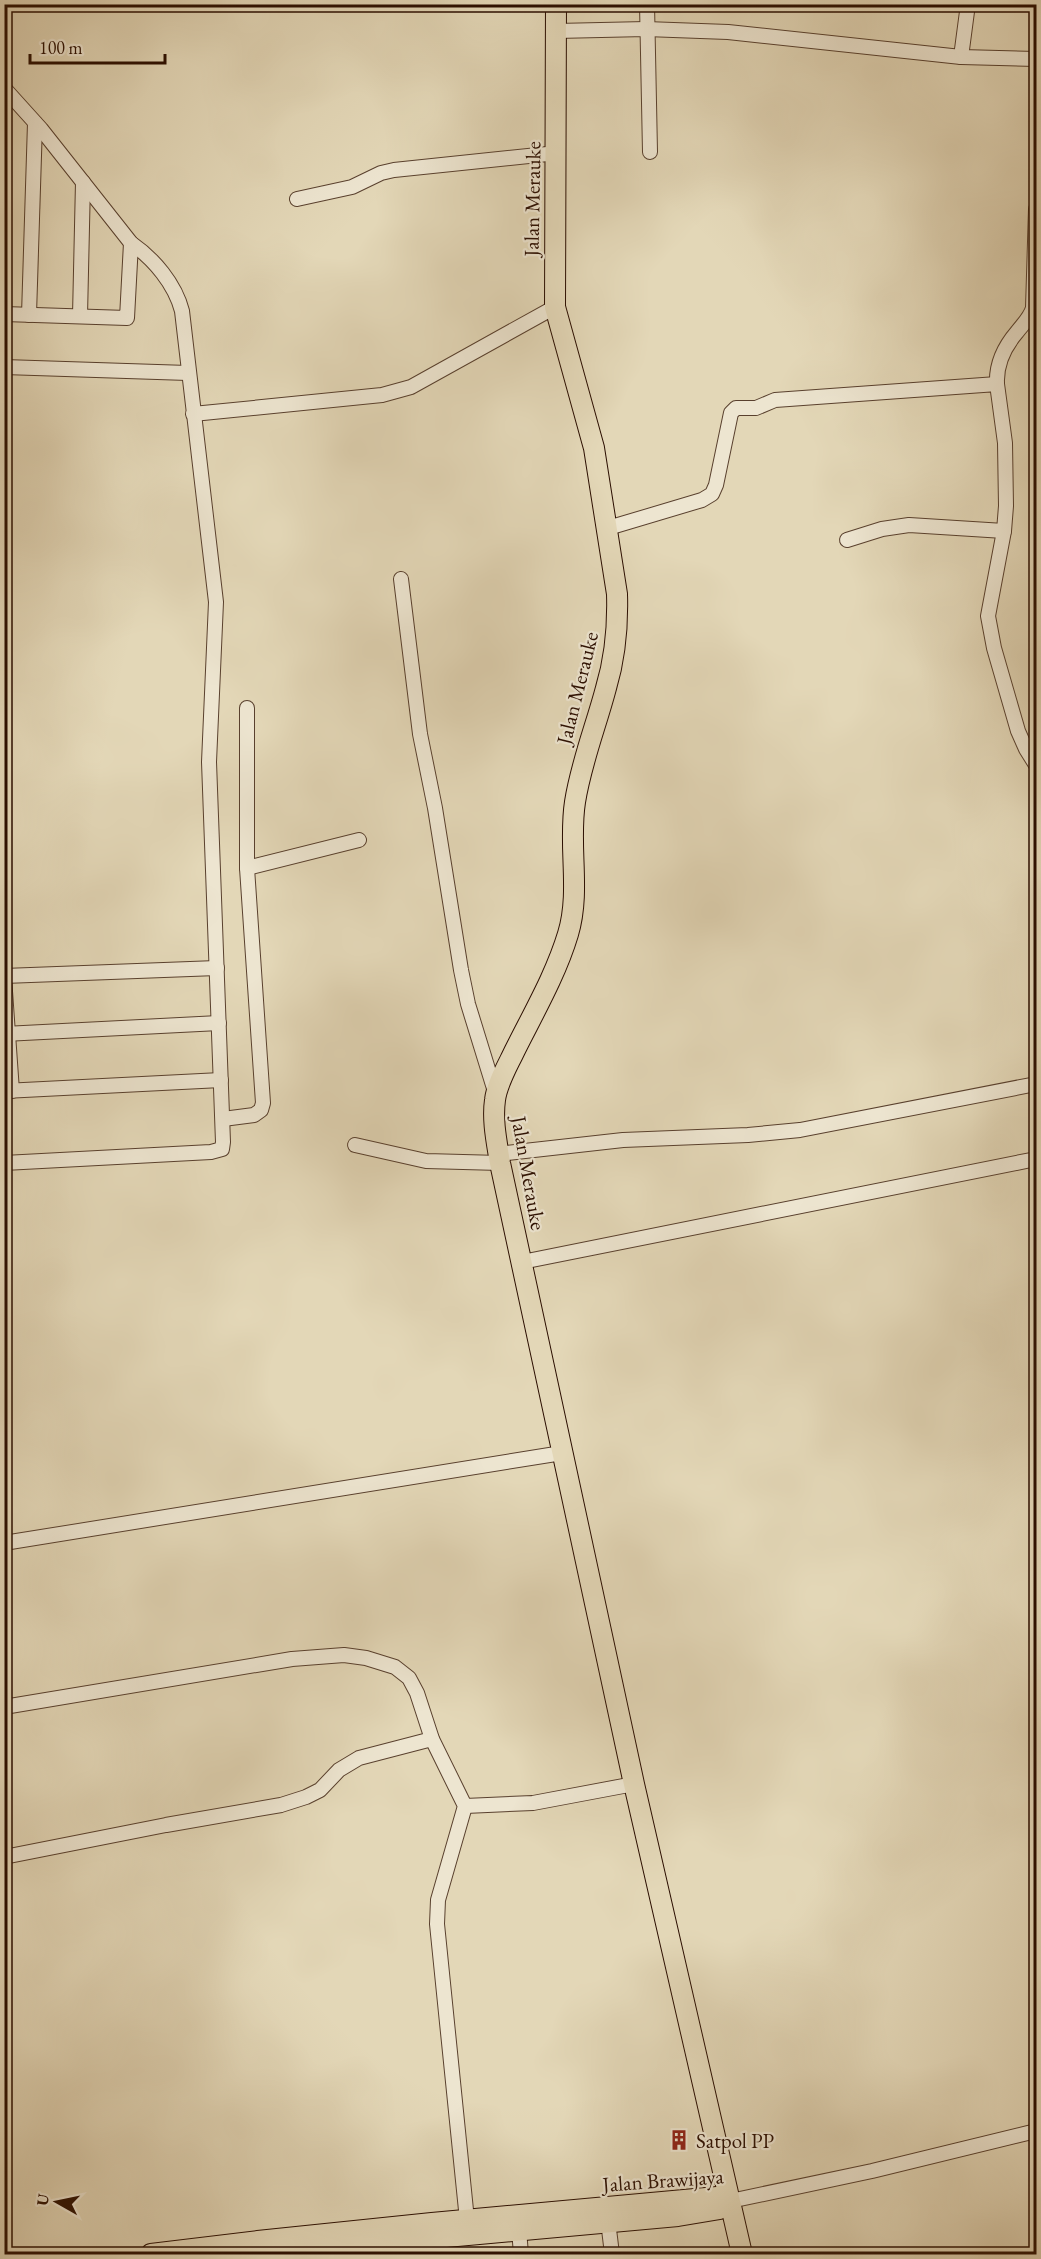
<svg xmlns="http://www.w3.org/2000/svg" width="1041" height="2259" viewBox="0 0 1041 2259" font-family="'EB Garamond',serif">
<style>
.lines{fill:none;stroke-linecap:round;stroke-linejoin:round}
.minor-casing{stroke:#59402e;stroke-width:16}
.highway-casing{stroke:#2b0e00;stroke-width:22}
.minor{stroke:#ede5d0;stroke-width:14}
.highway{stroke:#e3d7b7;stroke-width:20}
.labels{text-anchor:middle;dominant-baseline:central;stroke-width:4.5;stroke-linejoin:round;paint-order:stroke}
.street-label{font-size:21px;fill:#2b0e00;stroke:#ede5d0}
.poi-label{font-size:21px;fill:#2b0e00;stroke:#ede5d0;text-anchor:start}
</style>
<rect width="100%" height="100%" fill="#e3d7b7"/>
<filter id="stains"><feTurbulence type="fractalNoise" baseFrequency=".00333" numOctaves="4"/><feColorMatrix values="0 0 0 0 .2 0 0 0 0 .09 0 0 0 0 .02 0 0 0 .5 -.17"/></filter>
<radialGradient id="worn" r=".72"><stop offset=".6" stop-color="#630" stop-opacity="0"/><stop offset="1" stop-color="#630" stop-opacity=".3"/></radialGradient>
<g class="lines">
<!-- minor casing -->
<g class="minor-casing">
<g id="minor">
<polyline points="647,4 650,152"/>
<polyline points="556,31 646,29 728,32 961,57 1036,59"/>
<polyline points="961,57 968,4"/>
<path d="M4,88L41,129L131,243C154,259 175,284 182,311L216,602L209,762L223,1142L222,1149L211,1152L4,1163"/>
<polyline points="297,199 352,187 381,173 394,170 557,153"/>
<polyline points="4,314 127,318 131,243"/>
<polyline points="29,315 35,123"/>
<polyline points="80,316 83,182"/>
<polyline points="4,367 188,373"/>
<path d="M997,384C996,364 1005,346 1017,332C1023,324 1030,318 1033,308L1036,209"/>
<polyline points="193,414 382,395 411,387 555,307"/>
<polyline points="608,528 702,500 712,494 716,485 731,413 736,408 756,408 775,400 997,384 1005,443 1006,506 1004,531 988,616 994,648 1018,731 1026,749 1036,765"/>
<polyline points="847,540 882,529 909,525 1004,531"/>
<polyline points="401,579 420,734 435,808 461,970 468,1004 496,1095"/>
<polyline points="247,868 359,840"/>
<polyline points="4,976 217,968"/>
<polyline points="4,977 12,1091"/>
<polyline points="4,1034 219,1023"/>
<polyline points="4,1091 221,1080"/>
<polyline points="223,1119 254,1115 261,1110 263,1103 247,868 247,708"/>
<polyline points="355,1145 426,1161 500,1163"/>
<polyline points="498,1154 623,1140 748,1135 800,1130 1036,1084"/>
<polyline points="522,1262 1036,1159"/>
<polyline points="4,1543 562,1453"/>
<polyline points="4,1707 292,1659 344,1655 366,1658 395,1667 409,1678 417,1693 432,1739 465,1806 438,1900 437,1924 467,2220"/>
<polyline points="465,1806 533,1803 634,1784"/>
<polyline points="4,1857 166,1825 281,1805 306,1797 320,1790 339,1770 359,1758 432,1739"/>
<polyline points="735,2200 872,2171 1036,2131"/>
<polyline points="608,2221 612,2254"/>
<polyline points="519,2230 521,2254"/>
<polyline points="432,2231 436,2254"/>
</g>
</g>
<!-- highway casing -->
<g class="highway-casing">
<g id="highway">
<path d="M556,4L555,307L594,448L617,594C618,626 615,658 606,688C596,726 581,763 575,802C568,846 581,891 568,934C556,974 534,1012 515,1050C508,1065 497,1083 495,1100C492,1121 497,1143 500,1163L634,1784L742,2254"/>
<polyline points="151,2254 258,2241 432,2223 728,2196"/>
<polyline points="260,2254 678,2216 720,2209"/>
</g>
</g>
<!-- minor -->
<use href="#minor" class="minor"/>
<!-- highway -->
<use href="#highway" class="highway"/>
</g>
<!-- icons -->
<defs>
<g id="building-bare" transform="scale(1.62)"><path d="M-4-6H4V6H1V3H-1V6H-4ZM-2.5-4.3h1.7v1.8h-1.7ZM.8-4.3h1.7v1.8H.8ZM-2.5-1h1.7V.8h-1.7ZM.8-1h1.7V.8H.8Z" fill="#8f2418" stroke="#ede5d0" stroke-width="2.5" paint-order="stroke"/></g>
</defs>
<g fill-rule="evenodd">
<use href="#building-bare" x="679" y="2140"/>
</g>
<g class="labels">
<!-- street labels -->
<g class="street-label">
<text transform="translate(532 199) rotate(-89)">Jalan Merauke</text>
<text transform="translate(577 688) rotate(-76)">Jalan Merauke</text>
<text transform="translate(529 1173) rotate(80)">Jalan Merauke</text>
<text transform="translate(663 2180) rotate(-4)">Jalan Brawijaya</text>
</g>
<!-- poi labels -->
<g class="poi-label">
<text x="696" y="2140">Satpol PP</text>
</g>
</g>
<!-- margin -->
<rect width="1041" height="2259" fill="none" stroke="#e3d7b7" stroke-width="24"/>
<rect x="6" y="6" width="1029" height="2247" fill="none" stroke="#2b0e00" stroke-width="3"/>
<rect x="12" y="12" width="1017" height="2235" fill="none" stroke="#2b0e00" stroke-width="1.5"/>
<!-- north arrow -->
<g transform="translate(57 2202) rotate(279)" stroke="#ede5d0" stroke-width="4.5" paint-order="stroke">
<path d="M0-4.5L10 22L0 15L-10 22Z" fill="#2b0e00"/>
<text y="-9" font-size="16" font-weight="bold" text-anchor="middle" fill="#2b0e00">U</text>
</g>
<!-- scale -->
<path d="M30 54v9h135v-9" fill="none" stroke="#2b0e00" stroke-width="3"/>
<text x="39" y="54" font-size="18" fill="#2b0e00" stroke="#ede5d0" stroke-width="4.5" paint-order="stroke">100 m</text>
<rect width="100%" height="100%" filter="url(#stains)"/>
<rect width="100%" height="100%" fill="url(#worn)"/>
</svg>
